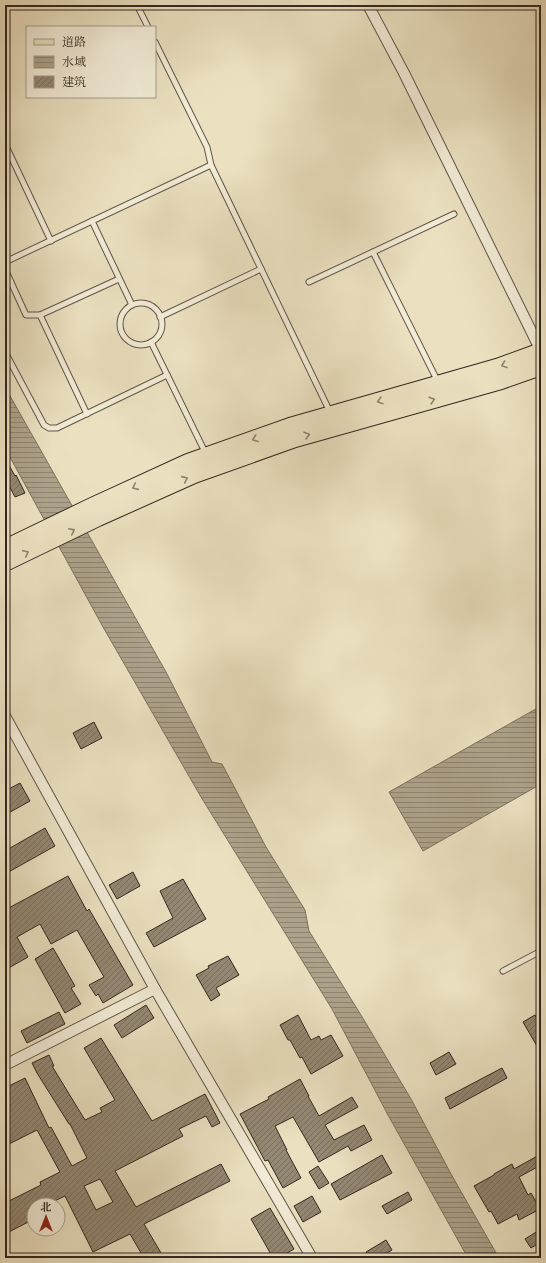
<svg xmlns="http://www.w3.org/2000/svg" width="546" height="1263" viewBox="0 0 546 1263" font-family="'IM FELL French Canon','Noto Serif SC',serif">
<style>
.water{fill:url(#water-rules);stroke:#7c7160}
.building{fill:url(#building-hatch);stroke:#332820;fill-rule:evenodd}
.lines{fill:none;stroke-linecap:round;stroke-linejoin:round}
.lane-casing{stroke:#615648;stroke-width:7}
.street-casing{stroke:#615648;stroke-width:12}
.primary-casing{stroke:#332820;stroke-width:18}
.lane{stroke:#f2ecd7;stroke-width:5}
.street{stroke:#f2ecd7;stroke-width:10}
.primary{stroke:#ebe1c1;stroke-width:16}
.oneway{stroke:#8f8470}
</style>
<defs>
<pattern id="water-rules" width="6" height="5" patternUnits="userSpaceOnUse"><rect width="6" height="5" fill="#aca28a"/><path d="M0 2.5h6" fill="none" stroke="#8d8470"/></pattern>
<pattern id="building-hatch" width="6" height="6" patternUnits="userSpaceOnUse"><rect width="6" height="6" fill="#938874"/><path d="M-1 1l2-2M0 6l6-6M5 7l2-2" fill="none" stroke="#796f5f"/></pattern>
</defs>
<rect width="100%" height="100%" fill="#ebe1c1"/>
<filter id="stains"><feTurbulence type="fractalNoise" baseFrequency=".005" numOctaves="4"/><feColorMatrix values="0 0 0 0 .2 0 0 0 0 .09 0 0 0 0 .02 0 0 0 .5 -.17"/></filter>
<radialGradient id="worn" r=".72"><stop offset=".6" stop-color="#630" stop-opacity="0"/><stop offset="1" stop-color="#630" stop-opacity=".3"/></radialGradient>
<!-- water -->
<g class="water">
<polygon points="5,387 166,672 212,762 222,764 266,847 305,910 309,931 364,1020 411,1099 451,1174 499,1258 468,1258 388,1115 332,1009 201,797 103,627 5,448"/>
<polygon points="541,706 541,784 423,851 389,792"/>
</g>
<!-- building -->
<g class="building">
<polygon points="5,458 15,476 16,475 25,493 15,497 5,478"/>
<polygon points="94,722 102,738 81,749 73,733"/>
<polygon points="20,783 30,801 5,815 5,791"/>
<polygon points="45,828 55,846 5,874 5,851"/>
<polygon points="133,872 140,886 117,899 109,885"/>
<polygon points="68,876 87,911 89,909 133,985 103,1003 98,994 96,996 89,985 104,977 77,930 51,944 40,924 17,937 28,957 5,970 5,910"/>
<polygon points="183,879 206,919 154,947 146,933 173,918 160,891"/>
<polygon points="53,948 75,986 71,988 81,1004 65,1013 35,959"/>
<polygon points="228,956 239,975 216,988 220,995 211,1001 196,975 209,968 208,966"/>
<polygon points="146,1005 154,1018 122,1038 114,1025"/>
<polygon points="59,1012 65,1024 27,1043 21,1031"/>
<polygon points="298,1015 311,1040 319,1036 321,1040 331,1035 343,1056 311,1074 302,1057 300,1058 290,1040 288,1040 280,1025"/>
<polygon points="535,1015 541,1026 541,1053 523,1022"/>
<path d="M101,1038L152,1121L205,1094L220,1123L212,1127L206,1116L179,1129L183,1136L115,1171L136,1207L221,1164L230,1181L144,1224L164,1258H144L130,1234L93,1252L65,1196L46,1205H34V1219L5,1234V1203L41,1185L40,1182L60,1172L37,1130L5,1146V1088L25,1078L49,1128L51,1127L72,1166L87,1158L70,1124H69L37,1073L32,1063L49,1055L54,1066H52L85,1120L102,1112L100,1108L115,1100L84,1048ZM100,1179L113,1202L96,1210L84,1186Z"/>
<polygon points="449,1052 456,1064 436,1075 430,1063"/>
<polygon points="502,1068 507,1078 450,1109 445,1098"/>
<polygon points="300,1079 309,1096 308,1096 319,1116 352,1097 358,1107 325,1125 334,1140 364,1125 372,1140 351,1151 348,1146 319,1162 293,1117 275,1126 287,1150 286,1150 301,1178 283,1188 268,1160 265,1161 240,1114 269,1099 268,1097"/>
<polygon points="541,1154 541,1165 519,1177 528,1195 531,1193 540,1209 519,1220 517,1214 498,1224 491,1211 489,1212 474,1186 494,1175 494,1174 512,1164 514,1169"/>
<polygon points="382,1155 392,1173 340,1200 331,1184"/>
<polygon points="318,1166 329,1183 319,1189 309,1172"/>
<polygon points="408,1192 412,1200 387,1214 382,1206"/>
<polygon points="312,1196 321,1212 303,1222 294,1206"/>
<polygon points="270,1208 294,1249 279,1258 273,1258 251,1219"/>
<polygon points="541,1229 541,1242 531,1248 525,1239"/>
<polygon points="386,1240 392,1250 379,1258 370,1258 366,1252"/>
</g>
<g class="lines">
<!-- lane casing -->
<g class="lane-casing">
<g id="lane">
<polyline points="137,5 148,27"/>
<polyline points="5,6 8,5"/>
<polyline points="155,42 207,147 211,165 330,412"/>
<polyline points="5,144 51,241"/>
<polyline points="92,221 132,305"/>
<polyline points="373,252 438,382"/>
<polyline points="5,262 211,165"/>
<polyline points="5,269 26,315 40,315 87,414"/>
<polyline points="309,282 454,214"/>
<circle cx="141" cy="324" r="21"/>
<polyline points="40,315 119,279"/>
<polyline points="160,317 261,269"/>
<polyline points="151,342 206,454"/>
<polyline points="5,352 44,425 49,428 57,428 167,375"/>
<polyline points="503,971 541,951"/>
</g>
</g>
<!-- street casing -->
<g class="street-casing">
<g id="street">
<polyline points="368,5 404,73 541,351"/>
<polyline points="5,716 155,989 312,1258"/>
<polyline points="5,1065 155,989"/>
</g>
</g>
<!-- primary casing -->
<g class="primary-casing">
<g id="primary">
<polyline points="5,548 92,506 188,462 290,426 497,367 541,351"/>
<polyline points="5,563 98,518 194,475 295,439 501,381 541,367"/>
</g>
</g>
<!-- lane -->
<use href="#lane" class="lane"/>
<!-- street -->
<use href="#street" class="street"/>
<!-- primary -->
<use href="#primary" class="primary"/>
</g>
<!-- one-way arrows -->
<defs><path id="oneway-chevron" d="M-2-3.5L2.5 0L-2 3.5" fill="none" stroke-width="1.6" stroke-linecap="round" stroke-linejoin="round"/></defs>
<g class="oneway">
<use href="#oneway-chevron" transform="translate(504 365) rotate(160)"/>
<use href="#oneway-chevron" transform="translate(432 400) rotate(-16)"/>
<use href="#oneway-chevron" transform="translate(380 401) rotate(164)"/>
<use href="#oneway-chevron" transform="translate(307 435) rotate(-16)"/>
<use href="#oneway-chevron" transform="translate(255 439) rotate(160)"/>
<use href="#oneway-chevron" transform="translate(185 479) rotate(-24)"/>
<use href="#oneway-chevron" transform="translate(135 487) rotate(156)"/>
<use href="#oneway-chevron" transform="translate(72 531) rotate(-26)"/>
<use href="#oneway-chevron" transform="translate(26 553) rotate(-25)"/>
</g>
<!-- margin -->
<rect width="546" height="1263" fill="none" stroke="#ebe1c1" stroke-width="20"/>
<rect x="6" y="6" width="534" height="1251" fill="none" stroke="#332820" stroke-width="2"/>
<rect x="10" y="10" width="526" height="1243" fill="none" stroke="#332820"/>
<!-- legend -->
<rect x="26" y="26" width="130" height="72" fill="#f2ecd7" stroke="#a69e8e"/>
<rect x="34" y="39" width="20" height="6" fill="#ebe1c1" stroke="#a69e8e"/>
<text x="62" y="46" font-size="12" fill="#332820">道路</text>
<rect x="34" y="56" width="20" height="12" fill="url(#water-rules)" stroke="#a69e8e"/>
<text x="62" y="66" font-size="12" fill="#332820">水域</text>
<rect x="34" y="76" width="20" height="12" fill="url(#building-hatch)" stroke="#a69e8e"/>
<text x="62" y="86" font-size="12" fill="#332820">建筑</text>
<!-- north arrow -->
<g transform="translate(46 1217)"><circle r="19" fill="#f2ecd7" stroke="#a69e8e"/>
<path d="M0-3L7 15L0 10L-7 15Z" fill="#8f2418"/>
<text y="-6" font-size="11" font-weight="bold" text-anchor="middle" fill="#332820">北</text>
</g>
<rect width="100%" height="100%" filter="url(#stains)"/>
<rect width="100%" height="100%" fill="url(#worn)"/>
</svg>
